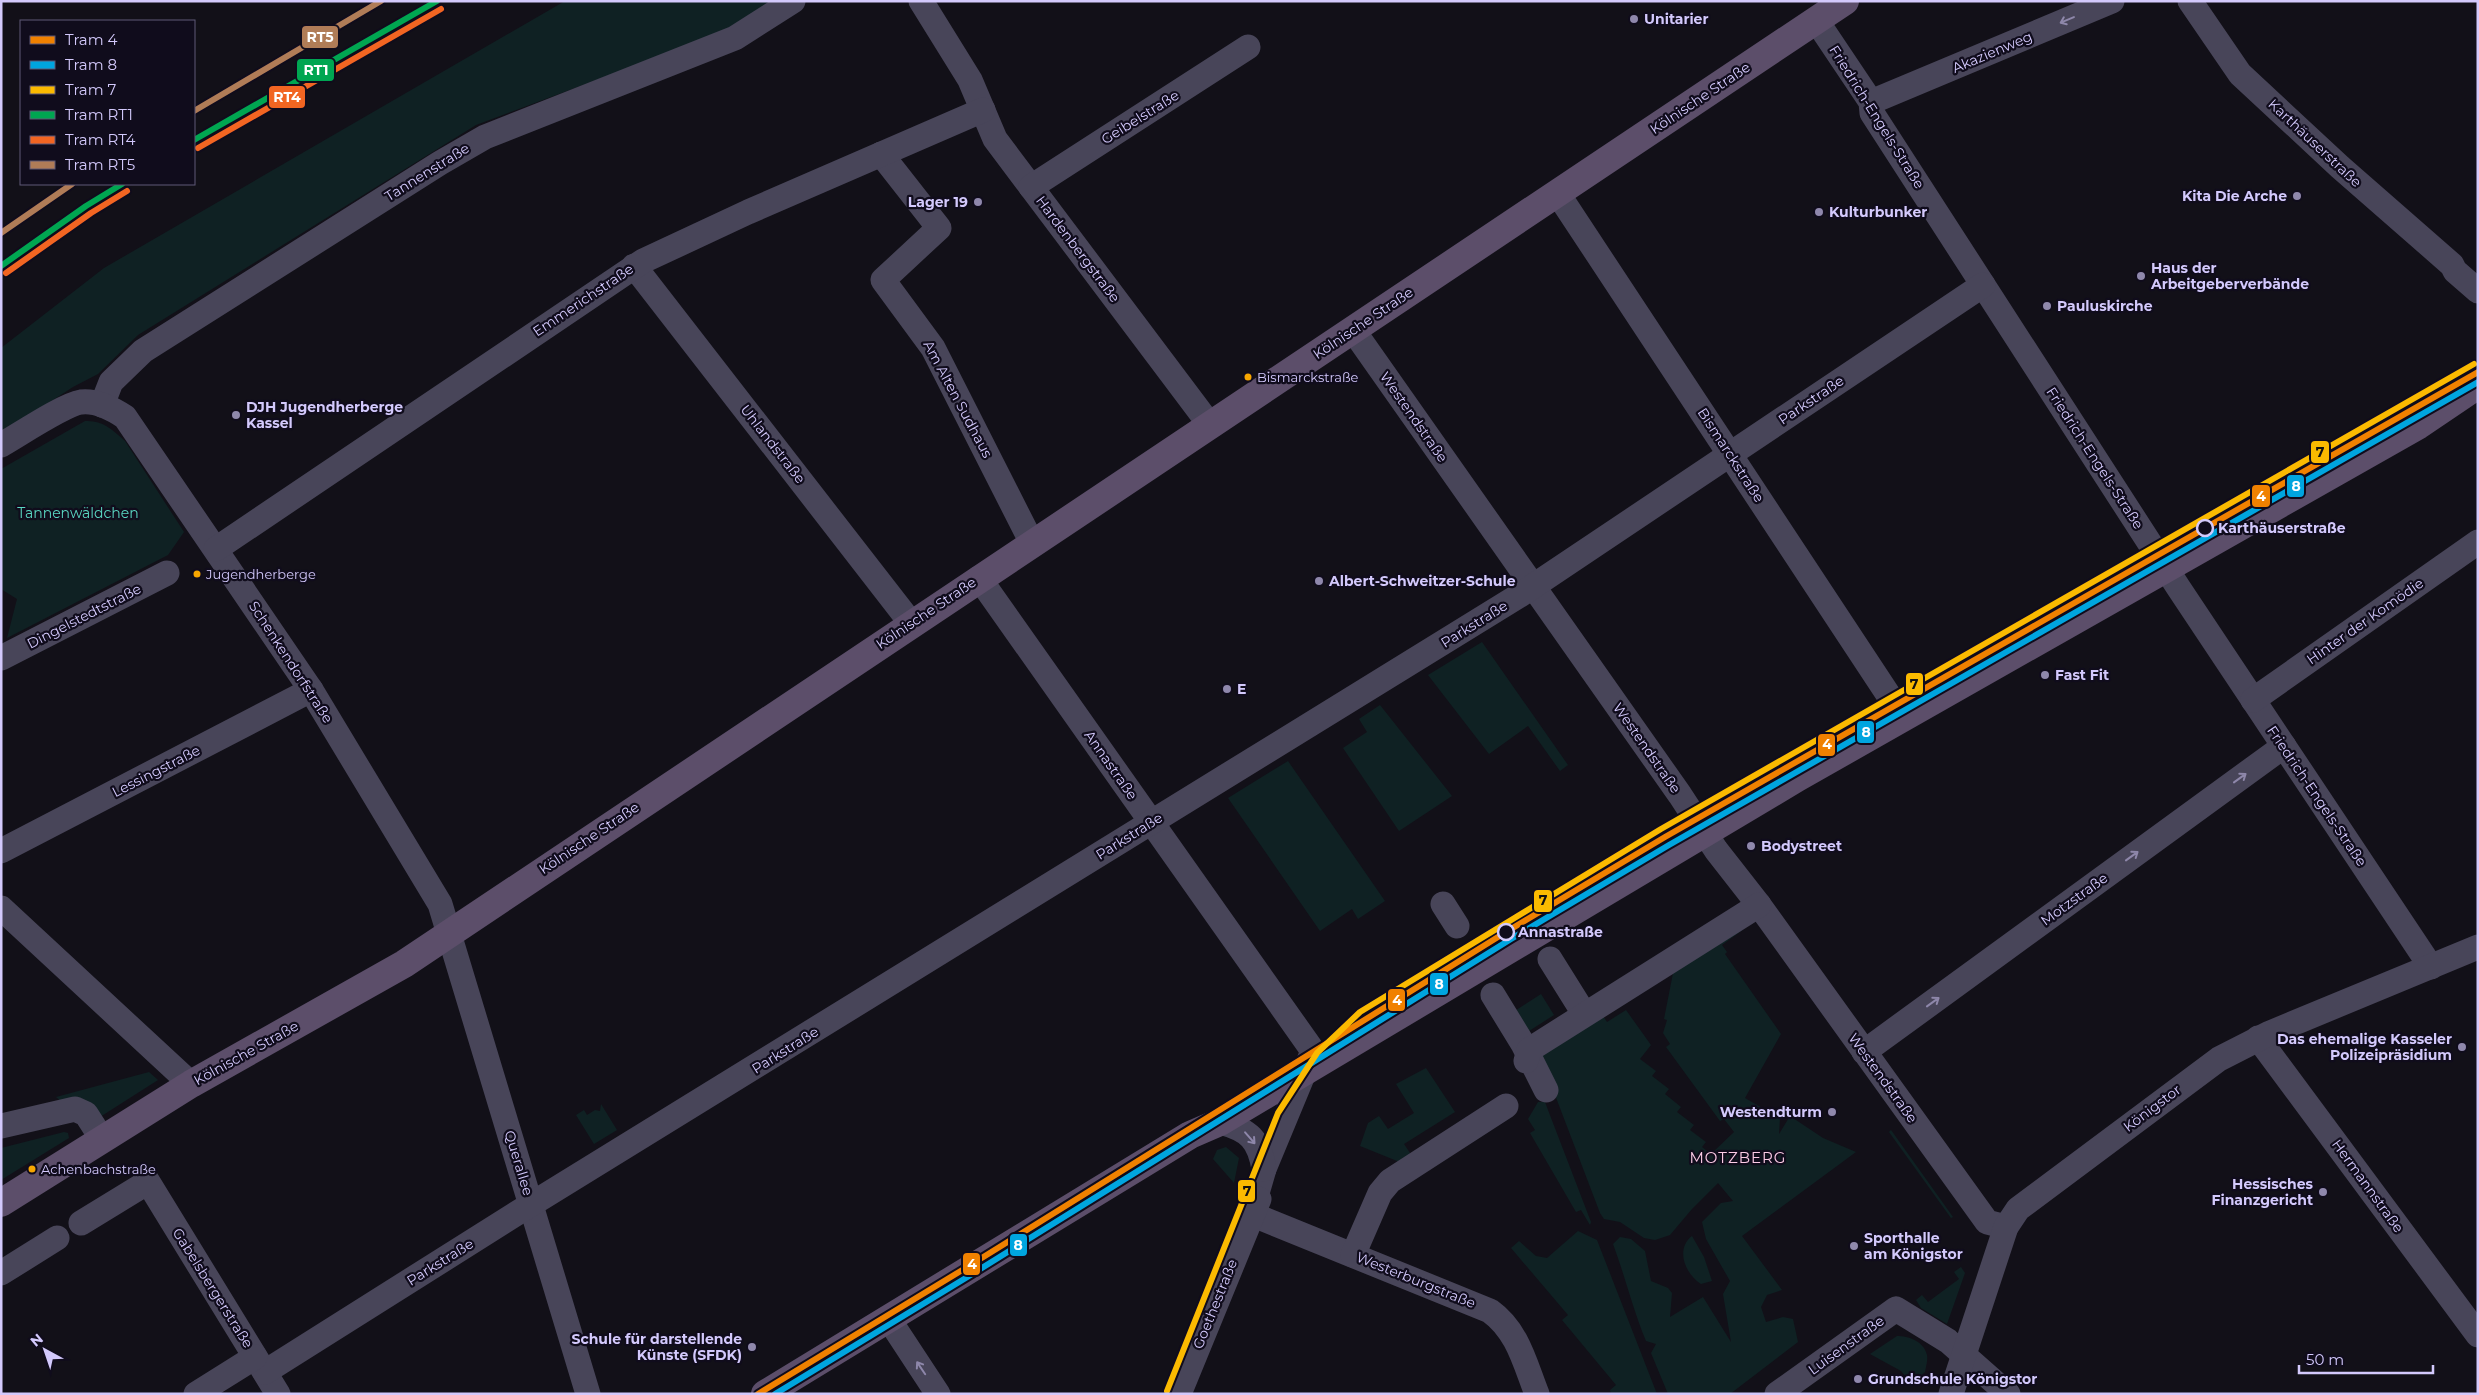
<svg xmlns="http://www.w3.org/2000/svg" width="2479" height="1395" viewBox="0 0 2479 1395" font-family="Montserrat,sans-serif">
<style>
.green{fill:#0f2123}
.lines{fill:none;stroke-linecap:round;stroke-linejoin:round}
.minor{stroke:#484559;stroke-width:25}
.major{stroke:#5c4e6a;stroke-width:28}
.tram-1-casing{stroke:#100c1c;stroke-width:10}
.tram-2-casing{stroke:#100c1c;stroke-width:10}
.tram-3-casing{stroke:#100c1c;stroke-width:10}
.tram-4-casing{stroke:#100c1c;stroke-width:10}
.tram-5-casing{stroke:#100c1c;stroke-width:10}
.tram-6-casing{stroke:#100c1c;stroke-width:10}
.tram-1{stroke:#f08100;stroke-width:6}
.tram-2{stroke:#00a5df;stroke-width:6}
.tram-3{stroke:#fbba00;stroke-width:6}
.tram-4{stroke:#00a651;stroke-width:6}
.tram-5{stroke:#f26522;stroke-width:6}
.tram-6{stroke:#b07c57;stroke-width:6}
.oneway{stroke:#8e87aa}
.poi-dot{fill:#8f88ac;stroke:#100c1c;stroke-width:2}
.bus-dot{fill:#f7a600;stroke:#100c1c;stroke-width:2}
.stop-dot{fill:#100c1c;stroke:#d3c9fc;stroke-width:2.5}
.labels{text-anchor:middle;dominant-baseline:central;stroke-width:4.5;stroke-linejoin:round;paint-order:stroke}
.bus-label{font-size:13px;fill:#d3c9fc;stroke:#100c1c;text-anchor:start}
.poi-label{font-size:14px;font-weight:bold;fill:#d3c9fc;stroke:#100c1c;text-anchor:start}
.street-label{font-size:14px;fill:#d3c9fc;stroke:#100c1c}
.park-label{font-size:14px;fill:#5ad7c3;stroke:#100c1c}
.stop-label{font-size:14px;font-weight:bold;fill:#d3c9fc;stroke:#100c1c;text-anchor:start}
.neighbourhood-label{font-size:15px;letter-spacing:1px;fill:#fccbe6;stroke:#100c1c}
.line-badge{stroke:#100c1c;stroke-width:2}
.badge-label{font-size:14px;text-anchor:middle;font-weight:bold;fill:#fff}
.pale-badge-label{font-size:14px;text-anchor:middle;font-weight:bold;fill:#111}
</style>
<rect width="100%" height="100%" fill="#121018"/>
<!-- green -->
<g class="green">
<polygon points="565,1 770,1 728,31 476,125 138,335 98,374 73,387 1,434 1,348 104,268"/>
<path d="M85,421C102,420 112,429 125,441L184,532L168,555L7,638L17,599L1,589V469Z"/>
<polygon points="1482,642 1568,765 1560,771 1528,726 1489,754 1428,675"/>
<polygon points="1380,705 1452,796 1399,831 1343,748 1367,732 1359,719"/>
<polygon points="1288,761 1385,901 1358,919 1352,909 1320,931 1228,798"/>
<path d="M1744,929L1722,945L1727,952L1725,954L1781,1034L1745,1098L1780,1118L1779,1134L1790,1116L1823,1138L1856,1152L1742,1236L1782,1290L1767,1295L1761,1307L1766,1322L1783,1317L1793,1319L1798,1342L1730,1394H1668L1651,1353L1656,1344L1646,1341C1633,1310 1625,1276 1613,1244L1620,1237L1631,1239L1645,1251L1651,1281L1668,1288L1672,1293L1670,1317L1703,1297L1731,1342L1723,1294L1730,1281L1706,1239L1702,1222L1721,1203L1733,1201L1718,1183L1692,1209L1670,1235L1655,1240L1644,1238L1620,1222L1604,1219L1600,1213L1539,1053L1601,1013L1607,1022L1626,1010L1651,1045L1640,1059L1656,1071L1652,1076L1669,1089L1665,1094L1681,1107L1677,1112L1694,1125L1690,1130L1706,1142L1702,1147L1711,1154L1734,1132L1724,1119L1720,1121L1666,1047L1670,1044L1663,1033L1667,1020L1664,1019L1674,968Z"/>
<polygon points="1541,994 1554,1015 1526,1033 1513,1012"/>
<polygon points="1426,1068 1455,1112 1404,1144 1412,1156 1402,1163 1360,1146 1368,1123 1379,1116 1388,1129 1414,1113 1396,1084"/>
<polygon points="149,1072 158,1080 100,1117 63,1103 56,1097"/>
<polygon points="1538,1102 1545,1102 1548,1110 1591,1222 1590,1225 1581,1210 1576,1212 1530,1133 1535,1130 1528,1119"/>
<polygon points="601,1104 617,1130 594,1144 576,1115 584,1110 587,1115 595,1110 600,1111"/>
<polygon points="1891,1130 1953,1217 1951,1218 1889,1132"/>
<polygon points="64,1132 68,1133 69,1138 1,1180 1,1148"/>
<polygon points="1226,1147 1239,1158 1234,1183 1213,1159 1217,1150"/>
<polygon points="1578,1231 1597,1240 1657,1394 1611,1394 1610,1390 1616,1385 1562,1320 1568,1315 1511,1248 1519,1241 1536,1256 1547,1258"/>
<path d="M1692,1236L1704,1257L1712,1281L1701,1284C1685,1274 1675,1249 1692,1236Z"/>
<polygon points="1961,1267 1965,1273 1947,1324 1921,1308 1916,1300 1922,1295 1928,1302 1959,1279 1954,1272"/>
<path d="M1897,1336C1908,1336 1924,1341 1927,1355C1928,1359 1926,1367 1925,1372L1914,1382H1910L1901,1371L1870,1354Z"/>
</g>
<g class="lines">
<!-- minor -->
<g class="minor">
<polyline points="921,1 970,80 995,139 1210,425"/>
<polyline points="2190,1 2240,74 2340,167 2452,265 2455,271 2478,291"/>
<polyline points="1816,20 1871,102 1872,113 2178,587 2431,967"/>
<polyline points="1871,102 2112,1"/>
<polyline points="881,154 939,228 883,280 933,348 1032,543"/>
<polyline points="1031,187 1248,47"/>
<polyline points="1558,194 1903,717"/>
<polyline points="634,266 911,623"/>
<polyline points="1353,330 1680,795 1716,850 1759,905 1987,1222 2006,1227"/>
<polyline points="102,405 111,382 143,351 440,163 485,137 735,38 793,1"/>
<path d="M1,445C19,435 63,405 81,402C97,400 113,409 125,417L311,690L440,904L588,1394"/>
<polyline points="216,549 643,261 748,212 983,110"/>
<polyline points="979,578 1313,1051 1264,1169 1251,1214"/>
<polyline points="1,658 167,573"/>
<polyline points="2253,700 2478,542"/>
<polyline points="1,851 311,690"/>
<polyline points="1443,904 1457,926"/>
<polyline points="1,908 191,1084"/>
<polyline points="1550,959 1580,1007"/>
<polyline points="1493,995 1523,1044 1546,1090"/>
<polyline points="2258,1038 2478,1335"/>
<polyline points="1864,1052 2284,746"/>
<polyline points="1526,1061 1529,1050 1759,905"/>
<path d="M1220,1122C1249,1130 1259,1139 1264,1169"/>
<polyline points="1,1126 75,1109 86,1114 102,1139"/>
<path d="M1251,1214L1490,1311C1518,1331 1525,1364 1537,1394"/>
<polyline points="81,1223 148,1182 278,1394"/>
<polyline points="1353,1255 1380,1193 1390,1181 1506,1106"/>
<polyline points="1,1273 57,1238"/>
<polyline points="888,1318 938,1394"/>
<polyline points="265,1372 514,1215 1520,595 1983,285"/>
<polyline points="196,1394 255,1357"/>
<polyline points="1179,1394 1259,1199"/>
<polyline points="1777,1394 1896,1309 1948,1341 2008,1394"/>
<polyline points="1951,1394 2006,1227 2018,1209 2219,1059 2270,1033 2478,947"/>
</g>
<!-- major -->
<g class="major">
<polyline points="1,1203 191,1084 404,964 1845,1"/>
<polyline points="765,1394 1190,1135 1220,1122 1797,778 2419,425 2478,385"/>
</g>
<!-- tram-1 casing -->
<g class="tram-1-casing">
<polyline id="tram-1" points="758,1394 964,1269 1506,932 1665,837 2478,372"/>
</g>
<!-- tram-2 casing -->
<g class="tram-2-casing">
<polyline id="tram-2" points="775,1394 969,1276 1511,939 1669,845 2478,382"/>
</g>
<!-- tram-3 casing -->
<g class="tram-3-casing">
<polyline id="tram-3" points="1167,1391 1278,1113 1317,1053 1360,1012 1661,829 2474,364"/>
</g>
<!-- tram-4 casing -->
<g class="tram-4-casing">
<g id="tram-4">
<polyline points="194,140 437,1"/>
<polyline points="1,266 86,206 122,184"/>
</g>
</g>
<!-- tram-5 casing -->
<g class="tram-5-casing">
<g id="tram-5">
<polyline points="198,148 441,9"/>
<polyline points="6,273 91,213 127,191"/>
</g>
</g>
<!-- tram-6 casing -->
<g class="tram-6-casing">
<g id="tram-6">
<polyline points="194,111 381,1"/>
<polyline points="1,233 72,184"/>
</g>
</g>
<!-- tram-1 -->
<use href="#tram-1" class="tram-1"/>
<!-- tram-2 -->
<use href="#tram-2" class="tram-2"/>
<!-- tram-3 -->
<use href="#tram-3" class="tram-3"/>
<!-- tram-4 -->
<use href="#tram-4" class="tram-4"/>
<!-- tram-5 -->
<use href="#tram-5" class="tram-5"/>
<!-- tram-6 -->
<use href="#tram-6" class="tram-6"/>
</g>
<!-- one-way arrows -->
<defs><path id="oneway-shaft" d="M-6 0H5M1.5-3L5.5 0L1.5 3" fill="none" stroke-width="1.6" stroke-linecap="round" stroke-linejoin="round" transform="scale(1.25)"/></defs>
<g class="oneway">
<use href="#oneway-shaft" transform="translate(2067 20) rotate(157)"/>
<use href="#oneway-shaft" transform="translate(2240 778) rotate(-36)"/>
<use href="#oneway-shaft" transform="translate(2132 856) rotate(-36)"/>
<use href="#oneway-shaft" transform="translate(1933 1002) rotate(-36)"/>
<use href="#oneway-shaft" transform="translate(1250 1138) rotate(49)"/>
<use href="#oneway-shaft" transform="translate(921 1368) rotate(-124)"/>
</g>
<!-- markers -->
<g class="poi-dot">
<circle cx="1634" cy="19" r="5"/>
<circle cx="2297" cy="196" r="5"/>
<circle cx="978" cy="202" r="5"/>
<circle cx="1819" cy="212" r="5"/>
<circle cx="2141" cy="276" r="5"/>
<circle cx="2047" cy="306" r="5"/>
<circle cx="236" cy="415" r="5"/>
<circle cx="1319" cy="581" r="5"/>
<circle cx="2045" cy="675" r="5"/>
<circle cx="1227" cy="689" r="5"/>
<circle cx="1751" cy="846" r="5"/>
<circle cx="2462" cy="1047" r="5"/>
<circle cx="1832" cy="1112" r="5"/>
<circle cx="2323" cy="1192" r="5"/>
<circle cx="1854" cy="1246" r="5"/>
<circle cx="752" cy="1347" r="5"/>
<circle cx="1858" cy="1379" r="5"/>
</g>
<g class="bus-dot">
<circle cx="1248" cy="377" r="4.5"/>
<circle cx="197" cy="574" r="4.5"/>
<circle cx="32" cy="1169" r="4.5"/>
</g>
<g class="stop-dot">
<circle cx="2205" cy="528" r="8"/>
<circle cx="1506" cy="932" r="8"/>
</g>
<g class="labels">
<!-- bus labels -->
<g class="bus-label">
<text x="1257" y="377">Bismarckstraße</text>
<text x="206" y="574">Jugendherberge</text>
<text x="41" y="1169">Achenbachstraße</text>
</g>
<!-- poi labels -->
<g class="poi-label">
<text x="1644" y="19">Unitarier</text>
<text x="2287" y="196" text-anchor="end">Kita Die Arche</text>
<text x="968" y="202" text-anchor="end">Lager 19</text>
<text x="1829" y="212">Kulturbunker</text>
<text x="2151" y="268">Haus der<tspan x="2151" dy="16">Arbeitgeberverbände</tspan></text>
<text x="2057" y="306">Pauluskirche</text>
<text x="246" y="407">DJH Jugendherberge<tspan x="246" dy="16">Kassel</tspan></text>
<text x="1329" y="581">Albert-Schweitzer-Schule</text>
<text x="2055" y="675">Fast Fit</text>
<text x="1237" y="689">E</text>
<text x="1761" y="846">Bodystreet</text>
<text x="2452" y="1039" text-anchor="end">Das ehemalige Kasseler<tspan x="2452" dy="16">Polizeipräsidium</tspan></text>
<text x="1822" y="1112" text-anchor="end">Westendturm</text>
<text x="2313" y="1184" text-anchor="end">Hessisches<tspan x="2313" dy="16">Finanzgericht</tspan></text>
<text x="1864" y="1238">Sporthalle<tspan x="1864" dy="16">am Königstor</tspan></text>
<text x="742" y="1339" text-anchor="end">Schule für darstellende<tspan x="742" dy="16">Künste (SFDK)</tspan></text>
<text x="1868" y="1379">Grundschule Königstor</text>
</g>
<!-- street labels -->
<g class="street-label">
<text transform="translate(1992 52) rotate(-23)">Akazienweg</text>
<text transform="translate(1700 98) rotate(-34)">Kölnische Straße</text>
<text transform="translate(1140 117) rotate(-32)">Geibelstraße</text>
<text transform="translate(1877 117) rotate(58)">Friedrich-Engels-Straße</text>
<text transform="translate(2315 143) rotate(43)">Karthäuserstraße</text>
<text transform="translate(427 172) rotate(-32)">Tannenstraße</text>
<text transform="translate(1078 249) rotate(53)">Hardenbergstraße</text>
<text transform="translate(583 300) rotate(-34)">Emmerichstraße</text>
<text transform="translate(1363 323) rotate(-34)">Kölnische Straße</text>
<text transform="translate(958 399) rotate(62)">Am Alten Sudhaus</text>
<text transform="translate(1811 400) rotate(-34)">Parkstraße</text>
<text transform="translate(1414 417) rotate(55)">Westendstraße</text>
<text transform="translate(773 444) rotate(52)">Uhlandstraße</text>
<text transform="translate(1731 455) rotate(57)">Bismarckstraße</text>
<text transform="translate(2095 458) rotate(57)">Friedrich-Engels-Straße</text>
<text transform="translate(926 613) rotate(-34)">Kölnische Straße</text>
<text transform="translate(84 616) rotate(-27)">Dingelstedtstraße</text>
<text transform="translate(2365 621) rotate(-35)">Hinter der Komödie</text>
<text transform="translate(1474 624) rotate(-32)">Parkstraße</text>
<text transform="translate(291 662) rotate(57)">Schenkendorfstraße</text>
<text transform="translate(1647 748) rotate(55)">Westendstraße</text>
<text transform="translate(1111 765) rotate(55)">Annastraße</text>
<text transform="translate(156 771) rotate(-27)">Lessingstraße</text>
<text transform="translate(2317 796) rotate(56)">Friedrich-Engels-Straße</text>
<text transform="translate(1129 836) rotate(-32)">Parkstraße</text>
<text transform="translate(589 838) rotate(-34)">Kölnische Straße</text>
<text transform="translate(2074 899) rotate(-36)">Motzstraße</text>
<text transform="translate(785 1050) rotate(-32)">Parkstraße</text>
<text transform="translate(246 1053) rotate(-29)">Kölnische Straße</text>
<text transform="translate(1883 1078) rotate(54)">Westendstraße</text>
<text transform="translate(2152 1108) rotate(-37)">Königstor</text>
<text transform="translate(519 1163) rotate(73)">Querallee</text>
<text transform="translate(2368 1186) rotate(54)">Hermannstraße</text>
<text transform="translate(440 1262) rotate(-32)">Parkstraße</text>
<text transform="translate(1416 1280) rotate(22)">Westerburgstraße</text>
<text transform="translate(213 1288) rotate(58)">Gabelsbergerstraße</text>
<text transform="translate(1215 1304) rotate(-68)">Goethestraße</text>
<text transform="translate(1846 1345) rotate(-36)">Luisenstraße</text>
</g>
<!-- park labels -->
<g class="park-label">
<text x="78" y="513">Tannenwäldchen</text>
</g>
<!-- stop labels -->
<g class="stop-label">
<text x="2218" y="528">Karthäuserstraße</text>
<text x="1518" y="932">Annastraße</text>
</g>
<!-- neighbourhood labels -->
<g class="neighbourhood-label">
<text x="1738" y="1157">MOTZBERG</text>
</g>
</g>
<g class="line-badge">
<rect x="301" y="25" width="38" height="24" rx="5" fill="#b07c57"/>
<rect x="296" y="58" width="39" height="24" rx="5" fill="#00a651"/>
<rect x="268" y="85" width="38" height="24" rx="5" fill="#f26522"/>
<rect x="2310" y="440" width="20" height="24" rx="5" fill="#fbba00"/>
<rect x="2286" y="474" width="19" height="24" rx="5" fill="#00a5df"/>
<rect x="2251" y="484" width="20" height="24" rx="5" fill="#f08100"/>
<rect x="1905" y="672" width="19" height="24" rx="5" fill="#fbba00"/>
<rect x="1856" y="720" width="19" height="24" rx="5" fill="#00a5df"/>
<rect x="1817" y="733" width="19" height="24" rx="5" fill="#f08100"/>
<rect x="1533" y="889" width="20" height="24" rx="5" fill="#fbba00"/>
<rect x="1429" y="972" width="20" height="24" rx="5" fill="#00a5df"/>
<rect x="1387" y="988" width="19" height="24" rx="5" fill="#f08100"/>
<rect x="1237" y="1179" width="19" height="24" rx="5" fill="#fbba00"/>
<rect x="1009" y="1233" width="19" height="24" rx="5" fill="#00a5df"/>
<rect x="962" y="1252" width="19" height="24" rx="5" fill="#f08100"/>
</g>
<g class="badge-label">
<text x="320" y="42">RT5</text>
<text x="316" y="75">RT1</text>
<text x="287" y="102">RT4</text>
<text x="2296" y="491">8</text>
<text x="2261" y="501">4</text>
<text x="1866" y="737">8</text>
<text x="1827" y="749">4</text>
<text x="1439" y="989">8</text>
<text x="1397" y="1005">4</text>
<text x="1018" y="1250">8</text>
<text x="972" y="1269">4</text>
</g>
<g class="pale-badge-label">
<text x="2320" y="457">7</text>
<text x="1914" y="689">7</text>
<text x="1543" y="905">7</text>
<text x="1247" y="1196">7</text>
</g>
<!-- border -->
<rect width="2479" height="1395" fill="none" stroke="#d3c9fc" stroke-width="5"/>
<!-- legend -->
<rect x="20" y="20" width="175" height="165" fill="#100c1c" stroke="#5e5876"/>
<rect x="30" y="36" width="25" height="8" fill="#f08100" stroke="#5e5876"/>
<text x="65" y="45" font-size="15" fill="#d3c9fc">Tram 4</text>
<rect x="30" y="61" width="25" height="8" fill="#00a5df" stroke="#5e5876"/>
<text x="65" y="70" font-size="15" fill="#d3c9fc">Tram 8</text>
<rect x="30" y="86" width="25" height="8" fill="#fbba00" stroke="#5e5876"/>
<text x="65" y="95" font-size="15" fill="#d3c9fc">Tram 7</text>
<rect x="30" y="111" width="25" height="8" fill="#00a651" stroke="#5e5876"/>
<text x="65" y="120" font-size="15" fill="#d3c9fc">Tram RT1</text>
<rect x="30" y="136" width="25" height="8" fill="#f26522" stroke="#5e5876"/>
<text x="65" y="145" font-size="15" fill="#d3c9fc">Tram RT4</text>
<rect x="30" y="161" width="25" height="8" fill="#b07c57" stroke="#5e5876"/>
<text x="65" y="170" font-size="15" fill="#d3c9fc">Tram RT5</text>
<!-- north arrow -->
<g transform="translate(45 1350) rotate(320)" stroke="#100c1c" stroke-width="4" paint-order="stroke">
<path d="M0-4L9 19L0 12L-9 19Z" fill="#d3c9fc"/>
<text y="-8" font-size="14" font-weight="bold" text-anchor="middle" fill="#d3c9fc">N</text>
</g>
<!-- scale -->
<path d="M2299 1365v8h134v-8" fill="none" stroke="#d3c9fc" stroke-width="2.5"/>
<text x="2306" y="1365" font-size="15" fill="#d3c9fc" stroke="#100c1c" stroke-width="4" paint-order="stroke">50 m</text>
</svg>
